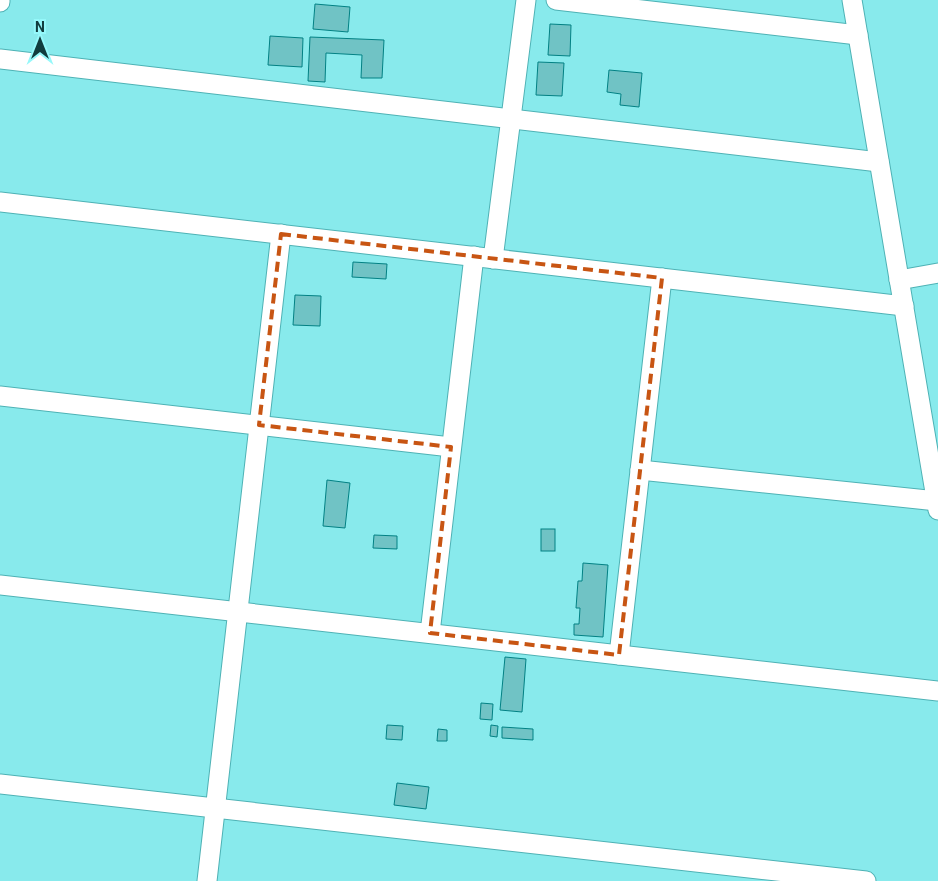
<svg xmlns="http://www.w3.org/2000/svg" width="938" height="881" viewBox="0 0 938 881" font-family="Roboto,sans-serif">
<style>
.building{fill:#70c3c5;stroke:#028184}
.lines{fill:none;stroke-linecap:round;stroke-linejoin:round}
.minor-casing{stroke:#4eb2b5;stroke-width:21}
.minor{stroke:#fff;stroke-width:19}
.marked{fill:none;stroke:#c85513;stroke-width:4;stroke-dasharray:10 6;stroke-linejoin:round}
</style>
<rect width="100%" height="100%" fill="#88eaec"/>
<!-- building -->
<g class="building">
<polygon points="315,4 350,7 348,32 313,29"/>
<polygon points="550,24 571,25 570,56 548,55"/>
<polygon points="270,36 303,38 302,67 268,65"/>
<polygon points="310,37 384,40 382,78 361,78 362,55 326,53 325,82 308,81"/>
<polygon points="538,62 564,63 562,96 536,95"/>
<polygon points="609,70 642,73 639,107 620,105 621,94 607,92"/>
<polygon points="353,262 387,264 386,279 352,277"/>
<polygon points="295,295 321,296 320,326 293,325"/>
<polygon points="327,480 350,483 345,528 323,526"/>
<rect x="541" y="529" width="14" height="22"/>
<polygon points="374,535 397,536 397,549 373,548"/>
<polygon points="583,563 608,565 603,637 574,635 574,624 579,624 580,608 576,608 578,581 582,581"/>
<polygon points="505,657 526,659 522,712 500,710"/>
<polygon points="481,703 493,704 492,720 480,719"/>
<polygon points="387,725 403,726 402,740 386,739"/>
<polygon points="491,725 498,726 497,737 490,736"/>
<polygon points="502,727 533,729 533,740 502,738"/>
<polygon points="438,729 447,730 447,741 437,741"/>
<polygon points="397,783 429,787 426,809 394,805"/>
</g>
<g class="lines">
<!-- minor casing -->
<g class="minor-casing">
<g id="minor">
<polyline points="556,0 858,35"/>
<polyline points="852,0 938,510"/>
<polyline points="0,2 0,0"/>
<polyline points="0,59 879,162"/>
<polyline points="0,202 904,306"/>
<polyline points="493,259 526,0"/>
<polyline points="899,280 938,273"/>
<polyline points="0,396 451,447"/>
<polyline points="640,470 937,501"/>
<polyline points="0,585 938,691"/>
<polyline points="430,633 474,256"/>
<polyline points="619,655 662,278"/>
<polyline points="0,784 866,881"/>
<polyline points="207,881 281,234"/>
</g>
</g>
<!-- minor -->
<use href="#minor" class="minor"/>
</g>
<!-- marked area -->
<path class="marked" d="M281,234L662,278L619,655L430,633L451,447L259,425Z"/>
<!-- north arrow -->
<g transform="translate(40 40)" stroke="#95f8fa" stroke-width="4" paint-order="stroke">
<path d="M0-4L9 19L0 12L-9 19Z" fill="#113c3d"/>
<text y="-8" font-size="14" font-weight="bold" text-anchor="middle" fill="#113c3d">N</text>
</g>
</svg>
